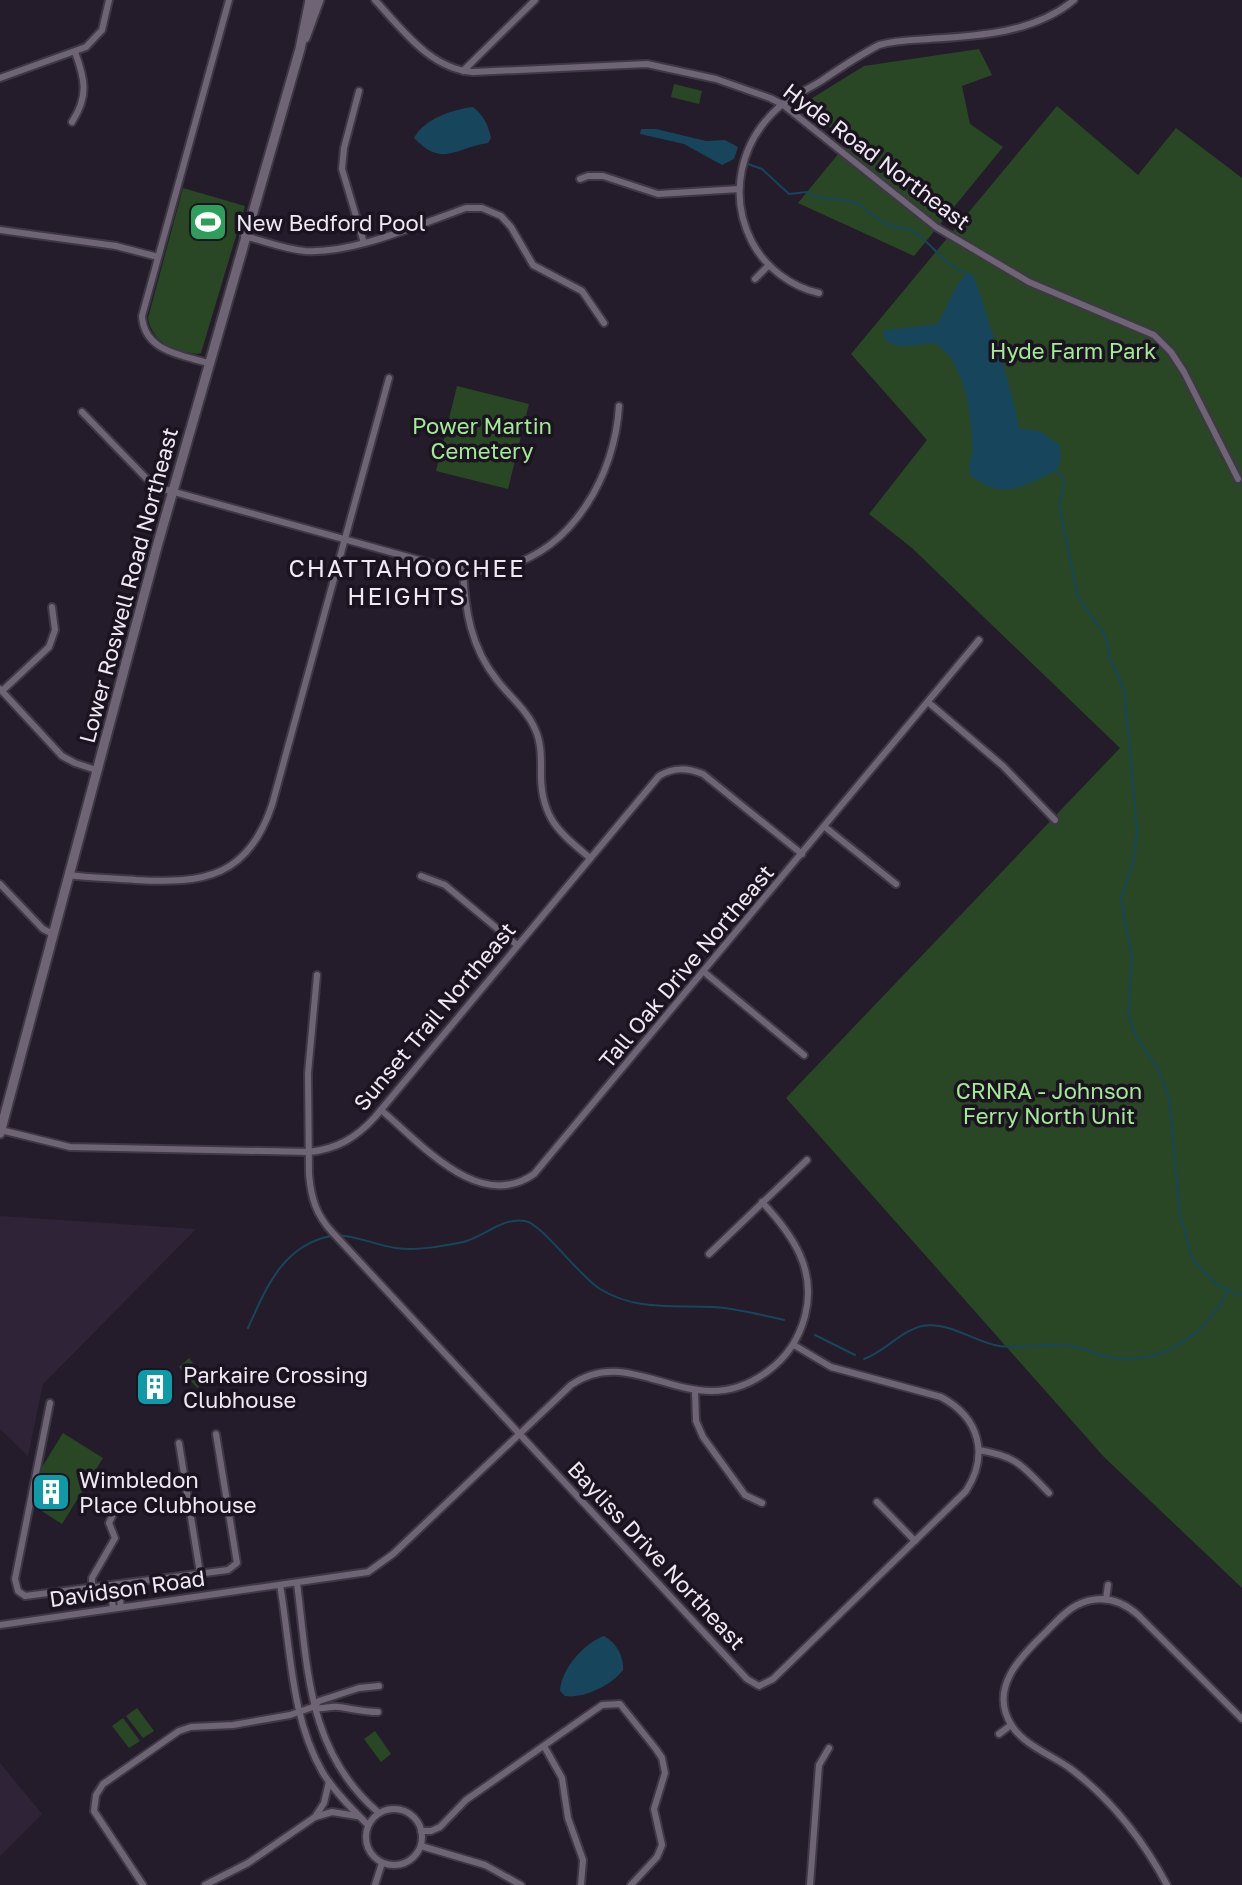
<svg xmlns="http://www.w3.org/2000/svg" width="1242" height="1885" viewBox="0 0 1242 1885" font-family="'Golos Text',sans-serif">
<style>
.built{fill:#2f2437}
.green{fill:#294724}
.water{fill:#17455b}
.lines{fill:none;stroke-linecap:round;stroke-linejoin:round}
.stream{stroke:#17455b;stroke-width:2}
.street-casing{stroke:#3e3844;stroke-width:10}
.secondary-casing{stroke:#3e3844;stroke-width:13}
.street{stroke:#6e6475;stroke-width:6}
.secondary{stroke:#6e6475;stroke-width:9}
.labels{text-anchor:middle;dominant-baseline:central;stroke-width:7;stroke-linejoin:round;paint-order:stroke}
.street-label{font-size:22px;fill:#eee9f3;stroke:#1b1320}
.poi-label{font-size:22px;fill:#eee9f3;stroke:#1b1320;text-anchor:start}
.park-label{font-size:22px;fill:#a3ea96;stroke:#1b1320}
.neighbourhood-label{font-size:24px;letter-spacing:2px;fill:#eee9f3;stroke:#1b1320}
</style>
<rect width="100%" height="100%" fill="#241c2a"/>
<!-- built -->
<g class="built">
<polygon points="0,1216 196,1229 43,1384 28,1456 0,1429"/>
<polygon points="0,1763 42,1814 0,1856"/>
</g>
<!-- green -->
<g class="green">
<polygon points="979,49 992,75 962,86 970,124 1003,147 914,256 798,203 848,142 801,105 864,66"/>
<polygon points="674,84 702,91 699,104 671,97"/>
<polygon points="1057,106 1138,175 1176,128 1242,178 1242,1588 1104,1457 786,1098 1120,748 912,548 869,514 927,440 851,354"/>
<path d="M183,188L245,206L201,353L198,354C174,351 153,344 148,318Z"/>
<polygon points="457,386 529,404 508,489 436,471"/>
<polygon points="189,1358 207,1380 197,1388 179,1367"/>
<polygon points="63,1433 103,1458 62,1524 34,1506 42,1467"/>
<polygon points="137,1708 154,1731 143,1738 126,1716"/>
<polygon points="123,1718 140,1741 129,1748 112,1726"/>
<polygon points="375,1731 391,1754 381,1762 364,1739"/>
</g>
<!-- water -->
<g class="water">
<path d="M473,107C484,116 488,124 491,138L488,143C454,148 443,168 414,138C425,118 452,110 473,107Z"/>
<polygon points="641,129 656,129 706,141 725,140 738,147 734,159 722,165 684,144 640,134"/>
<polygon points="207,203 228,209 225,216 216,217 213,234 198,230"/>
<path d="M967,273L972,274C981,293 985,310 991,329C1002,362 1013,393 1019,428L1042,432L1060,446L1061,459L1056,471C1022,486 1003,502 970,475C968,466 971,460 972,451C973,419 965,359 934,343C916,344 890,354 882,332L885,330L937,324C948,308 952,287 967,273Z"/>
<path d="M604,1636C617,1643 624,1657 623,1670C612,1685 583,1699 565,1696L560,1691C561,1669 584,1643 604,1636Z"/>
</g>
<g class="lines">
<!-- stream -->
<g class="stream">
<path d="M748,164L762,169L789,194L807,192C820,203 836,196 853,202C866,206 876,220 889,225C897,229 906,227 913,231C932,243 946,268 967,273"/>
<polyline points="1056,471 1062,476 1064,484 1059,505 1078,597 1105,635 1110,658 1124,690 1137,830 1135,854 1121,899 1132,956 1128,1015 1136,1037 1156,1065 1169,1098 1180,1215 1193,1260 1217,1285 1242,1295"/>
<path d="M337,1235C357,1236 376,1245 396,1248C417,1251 443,1246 463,1242C484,1237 502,1217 525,1221C541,1223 579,1276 600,1289C636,1311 673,1305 713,1307C736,1308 761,1315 784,1320"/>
<path d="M248,1328C266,1288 283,1245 331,1236"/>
<polyline points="815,1335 855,1355"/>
<path d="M864,1359C884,1352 901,1331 922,1326C949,1321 974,1342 999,1346C1019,1349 1044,1343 1066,1345C1082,1346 1096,1356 1113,1358C1162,1364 1206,1335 1227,1292"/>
</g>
<!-- street casing -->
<g class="street-casing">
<g id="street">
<path d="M375,0C402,29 430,69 473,72L647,64L716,79L770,98L782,104L936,227L1029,282L1154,335L1171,352L1184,372L1238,479"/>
<polyline points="463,71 535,0"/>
<polyline points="0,78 86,47 102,30 109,0"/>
<polyline points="359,91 344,148 342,169 364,243"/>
<path d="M72,122C89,96 85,79 75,52"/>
<polyline points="580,179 588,176 603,176 658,194 739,189"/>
<polyline points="0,230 116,246 158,257"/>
<path d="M244,236C265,241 284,249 305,251C354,254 420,224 466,208H482L501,216L511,227L533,265L582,291L604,323"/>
<polyline points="755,279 769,265"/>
<path d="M819,293C791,287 765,267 752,242C728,195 740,142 779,107C791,96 807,90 821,81C840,68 858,56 879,45C896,40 912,40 929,39C978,36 1035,33 1074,0"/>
<path d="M208,363C181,355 144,351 142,316L229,0"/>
<path d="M82,412L146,478L160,488L430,563C454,569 479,573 504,567C574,549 615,474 619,406"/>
<path d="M463,570C465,610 471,648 497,680C509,696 527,710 535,729C542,744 541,760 541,777C542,819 560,833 590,858"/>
<polyline points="0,689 62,756 75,763 96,770"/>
<polyline points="2,691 49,647 55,630 52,607"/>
<polyline points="928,702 1003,766 1055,820"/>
<polyline points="825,827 896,884"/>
<path d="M68,875C90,878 113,878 136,880C204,884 248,877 272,805L389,378"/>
<polyline points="421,876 445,885 517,945"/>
<polyline points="0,884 43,929 53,934"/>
<polyline points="704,972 804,1055"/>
<path d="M317,975L308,1073L309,1174C311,1198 316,1215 333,1233L747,1679L759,1686L773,1679L966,1491C989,1455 980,1418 941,1397L831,1367L794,1345"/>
<path d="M381,1110C421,1143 479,1213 534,1174L979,640"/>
<path d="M1,1130L70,1147L309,1152C337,1149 356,1138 375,1117L659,776C674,767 687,768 703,774L802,854"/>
<polyline points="709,1254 807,1160"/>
<polyline points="695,1391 696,1421 703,1437 745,1495 762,1503"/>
<polyline points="50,1403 15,1579 18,1591 25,1596 228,1570 237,1563 216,1434"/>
<polyline points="179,1443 200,1573"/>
<path d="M979,1450C1019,1457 1022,1466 1049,1493"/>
<polyline points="877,1502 915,1541"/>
<path d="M297,1583C308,1669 307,1752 379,1813"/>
<polyline points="118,1584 121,1607"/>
<polyline points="110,1585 113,1608"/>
<path d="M280,1585C291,1648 290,1716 323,1773C335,1792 352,1809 368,1825"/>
<polyline points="92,1587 92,1578 115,1538 109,1523 115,1510"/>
<polyline points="1106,1599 1108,1585"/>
<path d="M0,1625L368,1572L393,1554L571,1385C635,1340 692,1428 768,1371C787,1357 799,1339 805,1316C817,1270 793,1235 762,1202"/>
<path d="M313,1707C322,1711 329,1705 339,1707C353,1709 364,1712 378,1712"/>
<polyline points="999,1734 1011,1725"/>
<polyline points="544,1746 562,1778 568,1818 583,1860 581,1885"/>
<circle cx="394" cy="1837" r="28"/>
<polyline points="315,1817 324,1803 329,1782"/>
<polyline points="421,1831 431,1831 440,1827 466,1800 602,1705 620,1704 656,1749 662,1758 665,1773 654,1809 662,1845 657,1857 631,1885"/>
<polyline points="421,1846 485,1865 521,1885"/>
<polyline points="143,1885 94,1811 96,1795 103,1784 179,1731 191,1727 233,1725 290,1715 313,1707 319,1701 359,1688 379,1686"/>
<polyline points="205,1885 248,1863 315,1817 332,1812 357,1816"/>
<polyline points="375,1885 382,1863"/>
<polyline points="810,1885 819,1765 829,1748"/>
<path d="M1167,1885C1143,1840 1112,1800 1071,1769C1052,1755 1025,1746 1012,1726C988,1689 1020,1657 1045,1633C1055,1623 1065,1611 1077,1605C1100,1594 1120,1599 1138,1615L1242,1719"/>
</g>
</g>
<!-- secondary casing -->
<g class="secondary-casing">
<g id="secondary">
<polyline points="305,38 319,0"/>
<polyline points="0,1133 158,543 300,49 310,0"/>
</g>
</g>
<!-- street -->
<use href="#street" class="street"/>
<!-- secondary -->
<use href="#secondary" class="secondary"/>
</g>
<!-- icons -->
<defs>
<g id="stadium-square" transform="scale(2)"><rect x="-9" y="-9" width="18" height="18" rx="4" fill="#2e9e5b" stroke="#1b1320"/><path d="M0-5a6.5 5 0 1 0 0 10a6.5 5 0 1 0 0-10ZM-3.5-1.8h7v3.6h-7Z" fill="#fff"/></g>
<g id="building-square" transform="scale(2)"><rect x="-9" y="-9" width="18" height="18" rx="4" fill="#0f9aa8" stroke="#1b1320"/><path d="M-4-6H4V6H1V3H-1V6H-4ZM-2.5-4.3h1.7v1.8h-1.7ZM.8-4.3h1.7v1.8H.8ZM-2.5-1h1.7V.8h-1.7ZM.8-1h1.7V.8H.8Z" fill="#fff"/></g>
</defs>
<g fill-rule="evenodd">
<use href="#stadium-square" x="208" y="222"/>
<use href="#building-square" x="155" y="1387"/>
<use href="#building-square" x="51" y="1492"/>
</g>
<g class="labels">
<!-- street labels -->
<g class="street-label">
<text transform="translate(877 156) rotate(37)">Hyde Road Northeast</text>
<text transform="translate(128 585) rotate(-75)">Lower Roswell Road Northeast</text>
<text transform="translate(686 966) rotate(-50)">Tall Oak Drive Northeast</text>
<text transform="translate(434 1016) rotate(-50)">Sunset Trail Northeast</text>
<text transform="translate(657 1555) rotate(47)">Bayliss Drive Northeast</text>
<text transform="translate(127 1588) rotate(-8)">Davidson Road</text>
</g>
<!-- poi labels -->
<g class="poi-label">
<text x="236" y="222">New Bedford Pool</text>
<text x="183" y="1374">Parkaire Crossing<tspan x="183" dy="25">Clubhouse</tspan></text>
<text x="79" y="1479">Wimbledon<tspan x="79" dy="25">Place Clubhouse</tspan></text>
</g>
<!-- park labels -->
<g class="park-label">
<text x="1073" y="350">Hyde Farm Park</text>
<text x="482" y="425">Power Martin<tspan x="482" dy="25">Cemetery</tspan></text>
<text x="1049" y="1090">CRNRA - Johnson<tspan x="1049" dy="25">Ferry North Unit</tspan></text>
</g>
<!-- neighbourhood labels -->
<g class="neighbourhood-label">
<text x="407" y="567">CHATTAHOOCHEE<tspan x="407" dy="28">HEIGHTS</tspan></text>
</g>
</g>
</svg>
